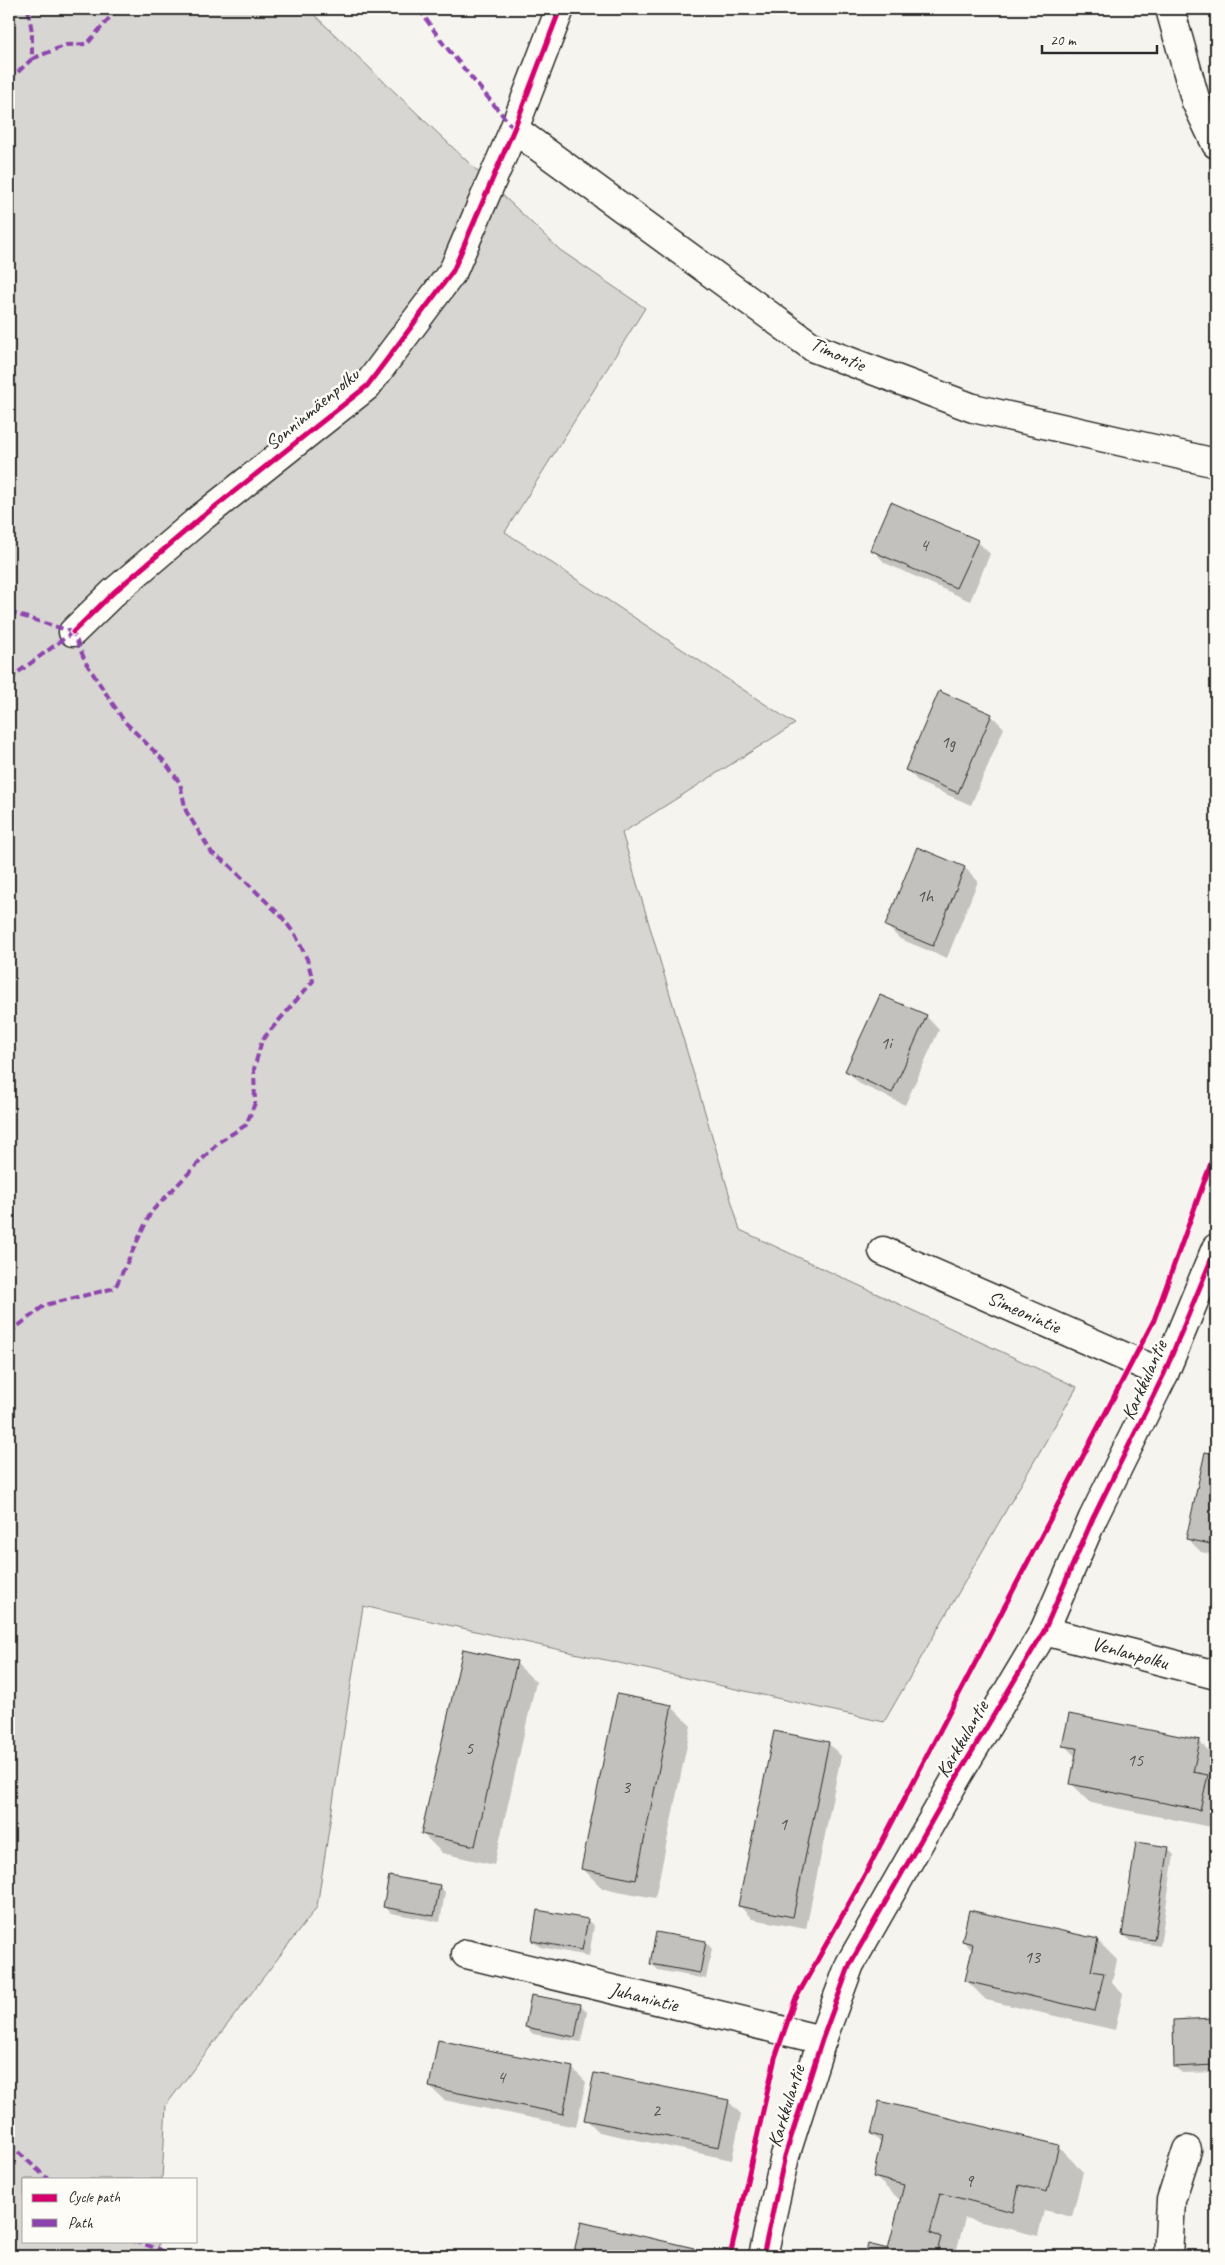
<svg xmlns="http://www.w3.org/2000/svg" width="1225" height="2265" viewBox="0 0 1225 2265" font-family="Caveat,sans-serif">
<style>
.green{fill:#d7d6d2;stroke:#81807e}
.shadow{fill:#0003}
.building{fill:#c2c1be;stroke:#2b2b2b}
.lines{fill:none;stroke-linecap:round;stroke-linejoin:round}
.street-casing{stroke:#2b2b2b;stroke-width:31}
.street{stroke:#fdfcf7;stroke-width:28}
.quiet{stroke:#8e44ad;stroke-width:4;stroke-dasharray:8 4;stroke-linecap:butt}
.cycleway-casing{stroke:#fdfcf7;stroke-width:8}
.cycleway{stroke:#d6006c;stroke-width:5}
.labels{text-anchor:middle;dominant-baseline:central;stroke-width:5;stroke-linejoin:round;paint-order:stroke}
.number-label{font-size:18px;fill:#515050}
.street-label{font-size:20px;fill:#2b2b2b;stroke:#fdfcf7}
</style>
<rect width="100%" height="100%" fill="#f5f4ef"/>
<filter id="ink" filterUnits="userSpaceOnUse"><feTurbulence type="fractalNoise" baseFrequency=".02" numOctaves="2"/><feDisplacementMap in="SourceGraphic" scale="10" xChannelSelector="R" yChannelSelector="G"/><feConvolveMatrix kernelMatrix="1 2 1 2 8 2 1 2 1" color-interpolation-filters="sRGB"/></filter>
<g filter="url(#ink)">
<!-- green -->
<polygon class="green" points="9,9 308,9 560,250 645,308 505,532 795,724 622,833 740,1230 1077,1387 884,1722 363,1606 317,1907 166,2105 162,2179 24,2179 24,2241 159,2241 158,2256 9,2256"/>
<!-- shadow -->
<g class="shadow">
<polygon points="977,541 990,554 970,601 885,563 872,549"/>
<polygon points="991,715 1004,728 971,805 920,783 906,769"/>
<polygon points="918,849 965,868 978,881 947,958 900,939 887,926"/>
<polygon points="926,1016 939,1030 905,1105 860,1084 847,1071"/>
<polygon points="1206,1453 1216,1455 1216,1555 1201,1552 1188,1539"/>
<polygon points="516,1663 536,1682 494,1865 442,1853 422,1833"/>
<polygon points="671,1706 691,1726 655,1898 602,1888 582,1868"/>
<polygon points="1199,1741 1216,1758 1214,1783 1216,1786 1216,1828 1091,1803 1071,1783 1077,1758 1064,1745"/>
<polygon points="828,1743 841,1756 806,1929 752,1919 739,1905"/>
<polygon points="1168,1849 1174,1855 1160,1946 1130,1941 1123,1934"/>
<polygon points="439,1886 445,1892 440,1922 391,1913 385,1907"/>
<polygon points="587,1920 594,1926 589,1956 540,1947 533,1941"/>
<polygon points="1097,1940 1117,1960 1112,1983 1123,1994 1115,2030 986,2000 966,1980 973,1951 963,1941"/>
<polygon points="706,1942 712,1949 706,1979 658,1970 651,1963"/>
<polygon points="580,2005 587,2012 581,2042 533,2034 526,2027"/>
<polygon points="1213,2020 1216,2023 1216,2072 1182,2073 1175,2066"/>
<polygon points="573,2069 586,2082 576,2127 444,2100 430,2087"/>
<polygon points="728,2101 741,2114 732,2160 599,2132 586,2119"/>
<polygon points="872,2134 1058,2146 1083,2172 1072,2217 1044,2210 1038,2236 965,2218 956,2253 959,2256 867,2256 869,2246 889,2251 902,2202 874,2176 882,2144"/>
<polygon points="582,2223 694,2249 701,2256 575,2256"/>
</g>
<!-- building -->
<g class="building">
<polygon points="891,502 978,540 956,588 870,550"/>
<polygon points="939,691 992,714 958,793 905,770"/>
<polygon points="917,847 965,867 933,946 885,926"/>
<polygon points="880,995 927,1015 892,1093 845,1071"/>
<polygon points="1205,1452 1216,1454 1216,1545 1186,1539"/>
<polygon points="463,1649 517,1661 475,1846 421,1834"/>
<polygon points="617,1694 672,1705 636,1880 581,1869"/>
<polygon points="1069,1714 1200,1740 1193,1772 1208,1775 1200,1810 1070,1784 1077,1748 1062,1746"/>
<polygon points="774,1731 829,1742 793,1917 738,1906"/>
<polygon points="1136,1842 1169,1847 1154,1940 1122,1935"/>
<polygon points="389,1876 440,1885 434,1916 383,1907"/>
<polygon points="537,1910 588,1919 582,1950 532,1941"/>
<polygon points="969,1910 1098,1939 1091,1971 1104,1973 1095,2011 965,1981 973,1944 962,1941"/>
<polygon points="656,1932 706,1941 700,1973 650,1964"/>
<polygon points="531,1995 581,2004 575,2037 525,2027"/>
<polygon points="1213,2018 1215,2065 1174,2067 1173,2020"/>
<polygon points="438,2040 573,2067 563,2114 429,2087"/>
<polygon points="594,2073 729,2100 719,2147 584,2120"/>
<polygon points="879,2101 1059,2145 1047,2192 1019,2185 1013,2212 940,2193 930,2233 941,2237 936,2256 865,2256 868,2244 888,2249 904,2185 873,2177 882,2137 871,2134"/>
<polygon points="581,2222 694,2248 693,2256 573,2256"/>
</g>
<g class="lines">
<!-- street casing -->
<g class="street-casing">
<g id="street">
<polyline points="1170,9 1196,102 1216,144"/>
<polyline points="514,129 814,348 973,408 1216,463"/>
<polyline points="73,632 113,593 202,517 367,386 453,271 514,129 560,9"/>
<polyline points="883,1251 1164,1374"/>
<polyline points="1044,1631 1216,1675"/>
<polyline points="466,1954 822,2040"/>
<polyline points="763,2256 785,2156 822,2040 850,1964 958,1775 1044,1631 1093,1518 1164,1374 1216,1248"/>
<polyline points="1168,2256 1171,2200 1187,2150"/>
</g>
</g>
<!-- street -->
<use href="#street" class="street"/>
<!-- quiet -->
<g class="quiet">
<polyline points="419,9 442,42 514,129"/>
<polyline points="32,59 66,45 87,44 117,9"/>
<polyline points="9,80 32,59 32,32 28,9"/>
<polyline points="9,612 73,632"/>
<polyline points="9,679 73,632"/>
<polyline points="9,1333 45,1305 115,1288 151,1212 219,1142 246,1125 255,1103 254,1069 262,1040 313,981 307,959 296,936 282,917 229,865 212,853 186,811 180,783 164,761 124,721 86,663 73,632"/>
<polyline points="9,2144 48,2179"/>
<polyline points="134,2241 159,2249 169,2256"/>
</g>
<!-- cycleway casing -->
<g class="cycleway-casing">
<g id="cycleway">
<polyline points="73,632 113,593 202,517 367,386 453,271 514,129 560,9"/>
<polyline points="730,2256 775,2058 795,2000 861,1882 1154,1320 1216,1149"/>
<polyline points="763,2256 785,2156 822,2040 850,1964 958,1775 1044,1631 1093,1518 1164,1374 1216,1248"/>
</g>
</g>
<!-- cycleway -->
<use href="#cycleway" class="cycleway"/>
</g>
</g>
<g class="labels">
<!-- number labels -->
<g class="number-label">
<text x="924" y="545">4</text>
<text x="948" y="742">1g</text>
<text x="925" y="896">1h</text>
<text x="886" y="1043">1i</text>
<text x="469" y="1748">5</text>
<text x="1135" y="1760">15</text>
<text x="626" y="1787">3</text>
<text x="783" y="1824">1</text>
<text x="1032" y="1957">13</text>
<text x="501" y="2077">4</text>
<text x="656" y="2110">2</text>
<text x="969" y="2181">9</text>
</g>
<!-- street labels -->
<g class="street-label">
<text transform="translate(838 354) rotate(24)">Timontie</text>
<text transform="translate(312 409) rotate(-40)">Sonninmäenpolku</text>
<text transform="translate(1024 1312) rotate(24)">Simeonintie</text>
<text transform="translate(1144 1380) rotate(-66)">Karkkulantie</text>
<text transform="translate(1130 1653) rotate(15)">Venlanpolku</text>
<text transform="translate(962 1739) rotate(-60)">Karkkulantie</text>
<text transform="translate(644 1997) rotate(14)">Juhanintie</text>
<text transform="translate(786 2106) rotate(-73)">Karkkulantie</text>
</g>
</g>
<!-- margin -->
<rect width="1225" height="2265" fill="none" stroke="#fdfcf7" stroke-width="30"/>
<rect x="15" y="15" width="1195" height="2235" fill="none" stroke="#2b2b2b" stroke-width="2" filter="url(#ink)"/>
<!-- legend -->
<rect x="22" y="2178" width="175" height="65" fill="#fdfcf7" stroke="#a9a8a5"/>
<rect x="32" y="2194" width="25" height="8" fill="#d6006c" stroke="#a9a8a5"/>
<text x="68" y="2202" font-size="15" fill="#2b2b2b">Cycle path</text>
<rect x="32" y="2219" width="25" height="8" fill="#8e44ad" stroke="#a9a8a5"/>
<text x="68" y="2228" font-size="15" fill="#2b2b2b">Path</text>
<!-- scale -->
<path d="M1042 45v8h115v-8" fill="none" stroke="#2b2b2b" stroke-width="2.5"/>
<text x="1050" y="45" font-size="15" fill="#2b2b2b" stroke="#fdfcf7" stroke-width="4" paint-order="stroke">20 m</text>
</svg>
